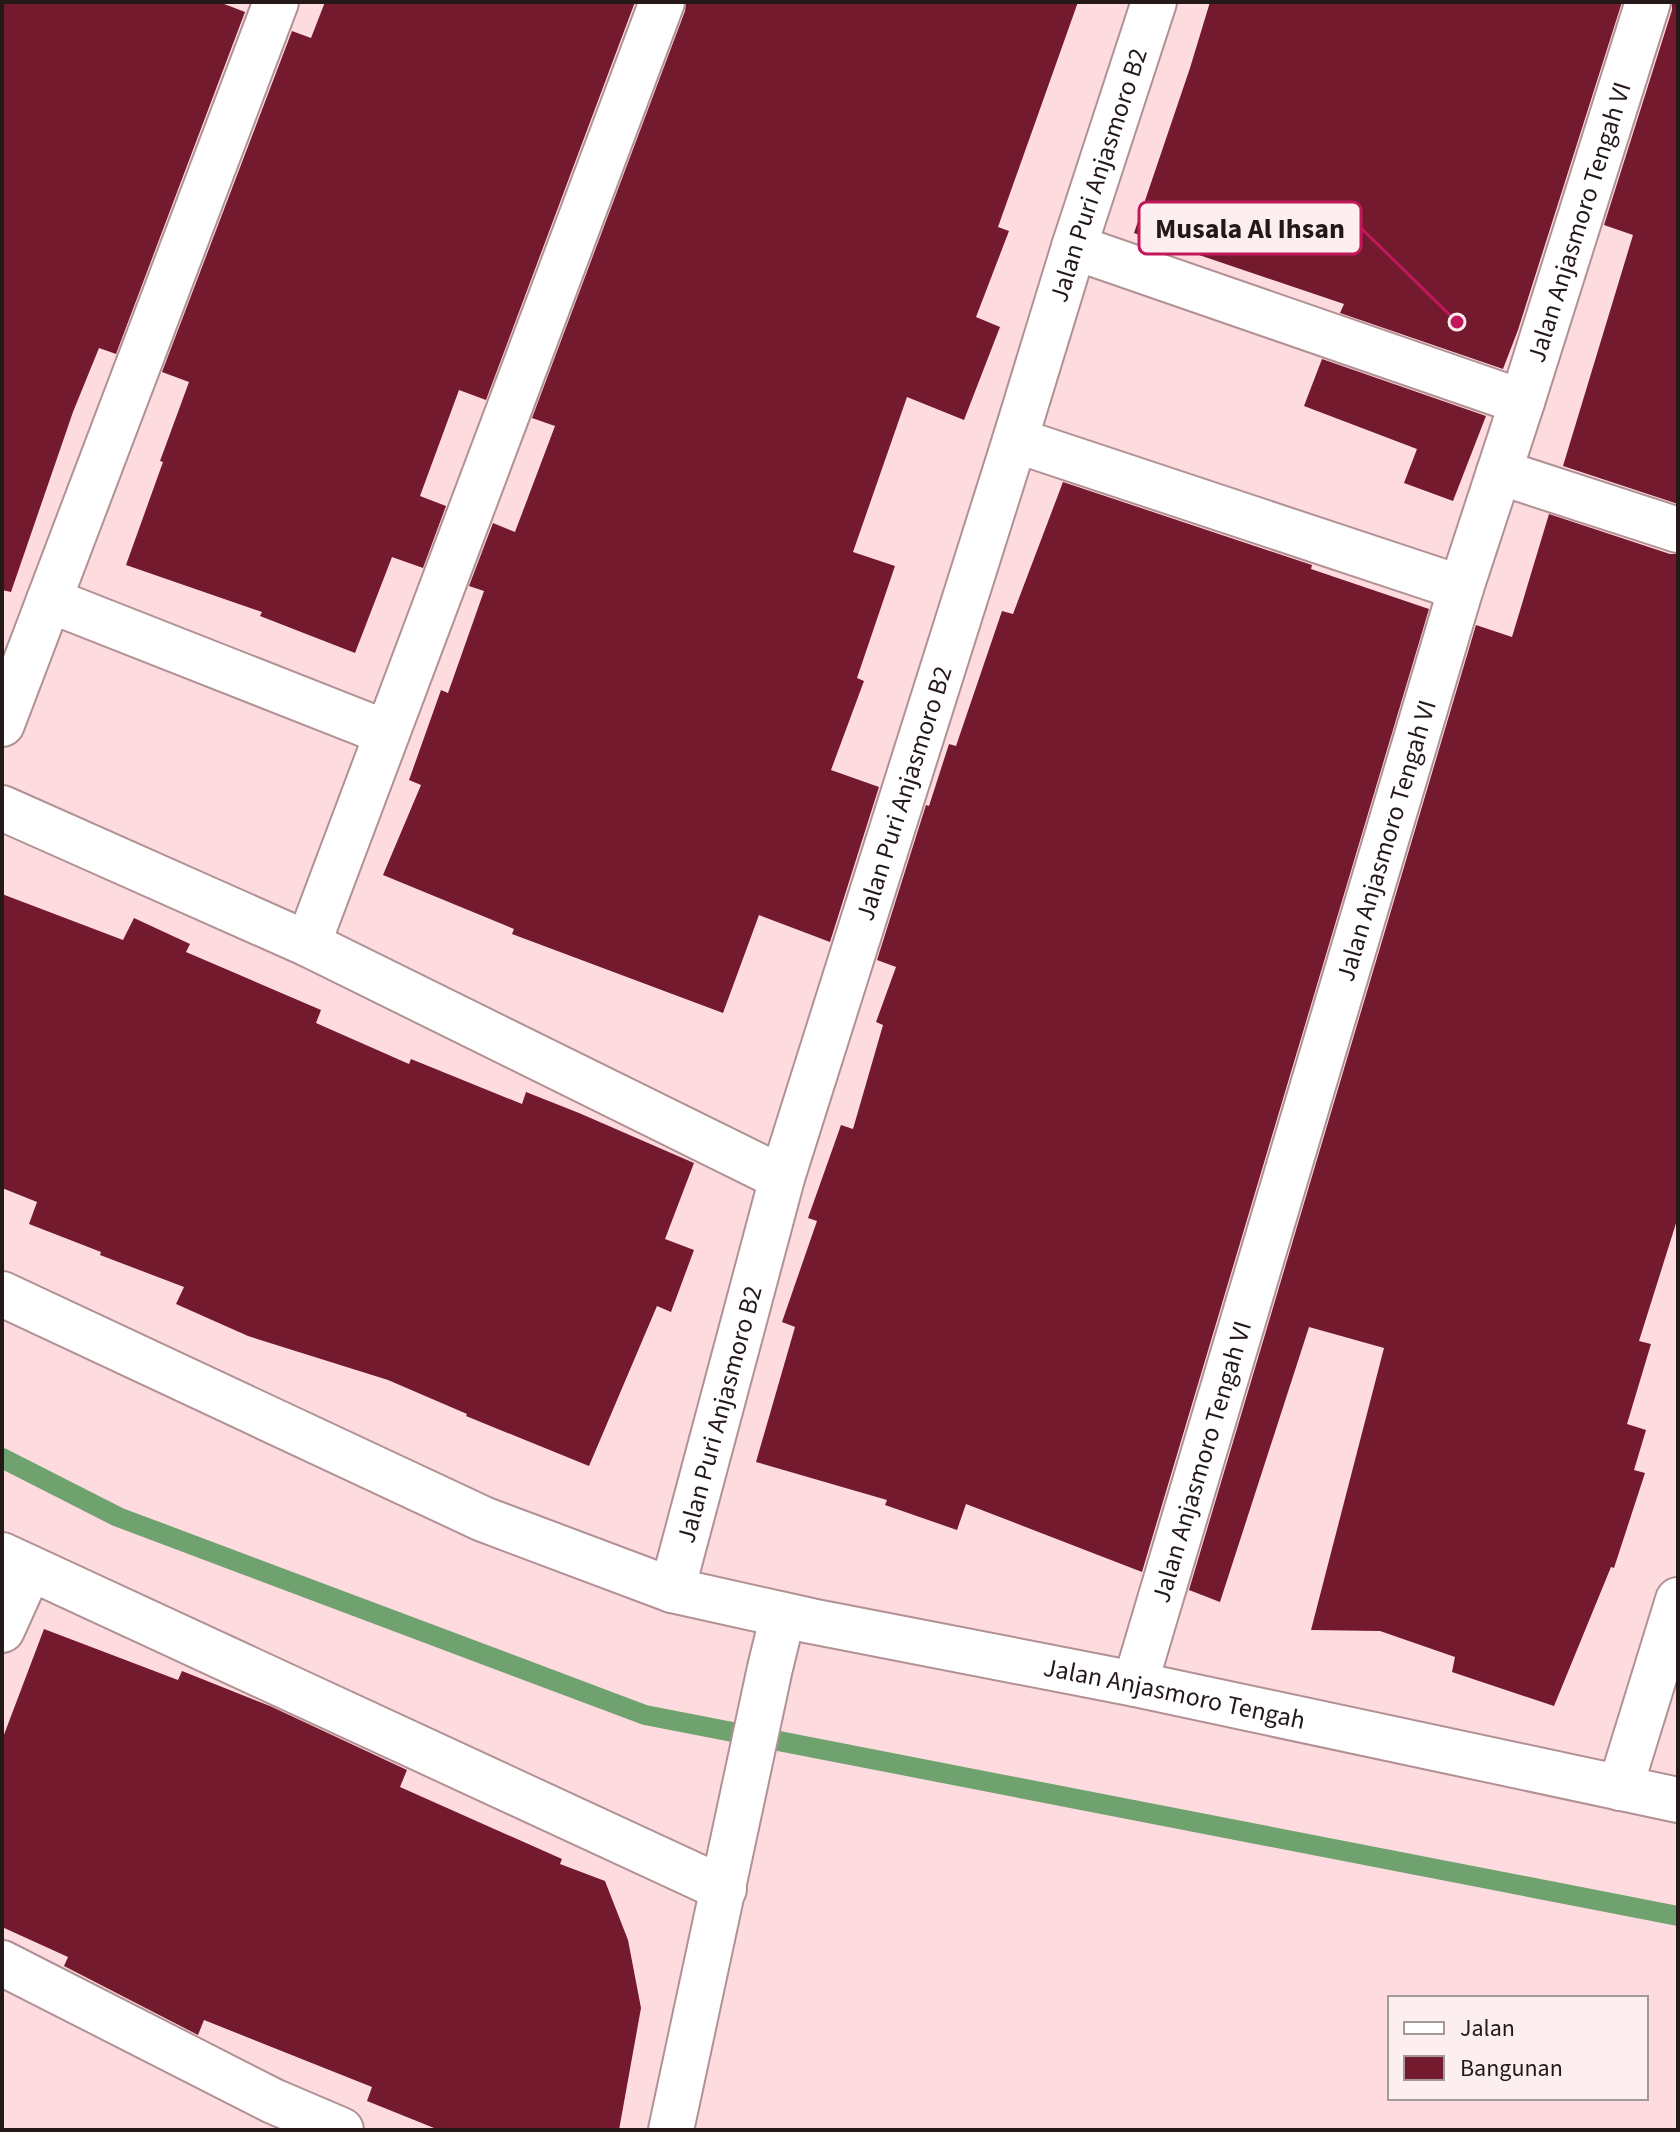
<svg xmlns="http://www.w3.org/2000/svg" width="1680" height="2132" viewBox="0 0 1680 2132" font-family="'Source Sans 3',sans-serif">
<style>
.lines{fill:none;stroke-linecap:round;stroke-linejoin:round}
.stream{stroke:#70a270;stroke-width:20}
.building{fill:#741a2f}
.minor-casing{stroke:#b19194;stroke-width:48}
.minor{stroke:#fff;stroke-width:44}
.labels{text-anchor:middle;dominant-baseline:central;stroke-width:8;stroke-linejoin:round;paint-order:stroke}
.street-label{font-size:26px;fill:#241819;stroke:#fdeeef}
.leader{fill:none;stroke:#c2185b;stroke-width:3}
.callout-dot{fill:#c2185b;stroke:#fdeeef;stroke-width:3}
.callout{fill:#fdeeef;stroke:#c2185b;stroke-width:3}
.callout-label{font-size:28px;text-anchor:middle;font-weight:bold;fill:#241819}
</style>
<rect width="100%" height="100%" fill="#fedbde"/>
<g class="lines">
<!-- stream -->
<polyline class="stream" points="2,1458 118,1517 645,1715 1678,1916"/>
</g>
<!-- building -->
<g class="building">
<polygon points="2,2 219,2 245,12 116,354 99,348 73,412 11,592 2,590"/>
<polygon points="325,2 635,2 486,400 459,390 420,496 446,506 423,568 392,557 355,653 260,616 262,612 126,565 163,462 160,461 189,382 162,372 292,31 311,38"/>
<polygon points="686,2 1078,2 998,227 1009,231 976,317 1000,327 964,420 907,397 853,552 895,566 857,678 864,681 831,770 879,787 830,942 759,915 723,1013 512,934 514,929 383,875 421,785 409,780 441,690 448,693 484,591 469,586 493,523 515,532 555,426 532,418 685,11"/>
<polygon points="1210,2 1622,2 1518,330 1503,369 1340,313 1344,304 1134,233 1190,68"/>
<polygon points="1672,2 1678,2 1678,504 1563,466 1633,235 1604,225 1672,10"/>
<polygon points="1322,359 1486,416 1453,501 1404,483 1417,449 1304,406"/>
<polygon points="1063,482 1312,565 1311,569 1429,609 1142,1572 966,1504 957,1530 885,1505 887,1500 756,1462 795,1327 782,1322 817,1221 808,1218 841,1125 853,1129 883,1025 876,1022 896,967 877,960 926,805 929,806 949,744 956,746 1002,611 1013,614"/>
<polygon points="1549,514 1670,554 1678,554 1678,1217 1639,1341 1651,1344 1627,1424 1646,1430 1634,1470 1645,1473 1614,1568 1611,1567 1554,1706 1452,1672 1455,1657 1380,1631 1311,1630 1384,1348 1309,1327 1220,1602 1189,1590 1476,625 1512,637"/>
<polygon points="2,894 123,940 134,918 190,944 186,952 321,1010 316,1023 409,1064 411,1059 522,1104 526,1092 579,1113 694,1163 665,1239 694,1250 671,1312 657,1306 589,1466 466,1416 467,1414 388,1380 248,1336 176,1304 184,1287 100,1255 101,1252 29,1224 37,1202 2,1188"/>
<polygon points="44,1629 178,1680 182,1671 270,1706 407,1770 400,1787 562,1859 560,1864 605,1881 628,1940 641,2008 619,2130 439,2130 367,2101 372,2087 204,2020 198,2035 64,1966 68,1957 2,1927 2,1740"/>
</g>
<g class="lines">
<!-- minor casing -->
<g class="minor-casing">
<g id="minor">
<polyline points="1074,247 1522,402"/>
<polyline points="1015,440 1461,588"/>
<polyline points="1499,472 1678,530"/>
<polyline points="49,600 387,733"/>
<polyline points="2,724 276,2"/>
<polyline points="2,808 308,944 782,1178"/>
<polyline points="308,944 662,2"/>
<path id="s1" d="M2,1294L483,1519L672,1590L811,1621L1135,1684L1678,1800"/>
<polyline points="2,1555 724,1889"/>
<path id="s2" d="M672,1590L782,1178L1015,440L1074,247L1154,2"/>
<polyline points="2,1630 30,1568"/>
<path id="s3" d="M1135,1684L1461,588L1522,402L1648,2"/>
<polyline points="1620,1788 1678,1600"/>
<polyline points="2,1963 273,2101 341,2130"/>
<polyline points="671,2130 770,1668 783,1615"/>
</g>
</g>
<!-- minor -->
<use href="#minor" class="minor"/>
</g>
<g class="labels">
<!-- street labels -->
<g class="street-label">
<text stroke="none"><textPath href="#s2" startOffset="1478">Jalan Puri Anjasmoro B2</textPath></text>
<text stroke="none"><textPath href="#s3" startOffset="1528">Jalan Anjasmoro Tengah VI</textPath></text>
<text stroke="none"><textPath href="#s2" startOffset="830">Jalan Puri Anjasmoro B2</textPath></text>
<text stroke="none"><textPath href="#s3" startOffset="880">Jalan Anjasmoro Tengah VI</textPath></text>
<text stroke="none"><textPath href="#s2" startOffset="182">Jalan Puri Anjasmoro B2</textPath></text>
<text stroke="none"><textPath href="#s3" startOffset="232">Jalan Anjasmoro Tengah VI</textPath></text>
<text stroke="none"><textPath href="#s1" startOffset="1246">Jalan Anjasmoro Tengah</textPath></text>
</g>
</g>
<!-- callouts -->
<path class="leader" d="M1457 322L1361 228"/>
<circle class="callout-dot" cx="1457" cy="322" r="8"/>
<rect class="callout" x="1139" y="202" width="222" height="52" rx="8"/>
<g class="callout-label">
<text x="1250" y="238">Musala Al Ihsan</text>
</g>
<!-- border -->
<rect width="1680" height="2132" fill="none" stroke="#241819" stroke-width="8"/>
<!-- legend -->
<rect x="1388" y="1996" width="260" height="104" fill="#fdeeef" stroke="#a69899" stroke-width="2"/>
<rect x="1404" y="2022" width="40" height="12" fill="#ffffff" stroke="#a69899" stroke-width="2"/>
<text x="1460" y="2036" font-size="24" fill="#241819">Jalan</text>
<rect x="1404" y="2056" width="40" height="24" fill="#741a2f" stroke="#a69899" stroke-width="2"/>
<text x="1460" y="2076" font-size="24" fill="#241819">Bangunan</text>
</svg>
